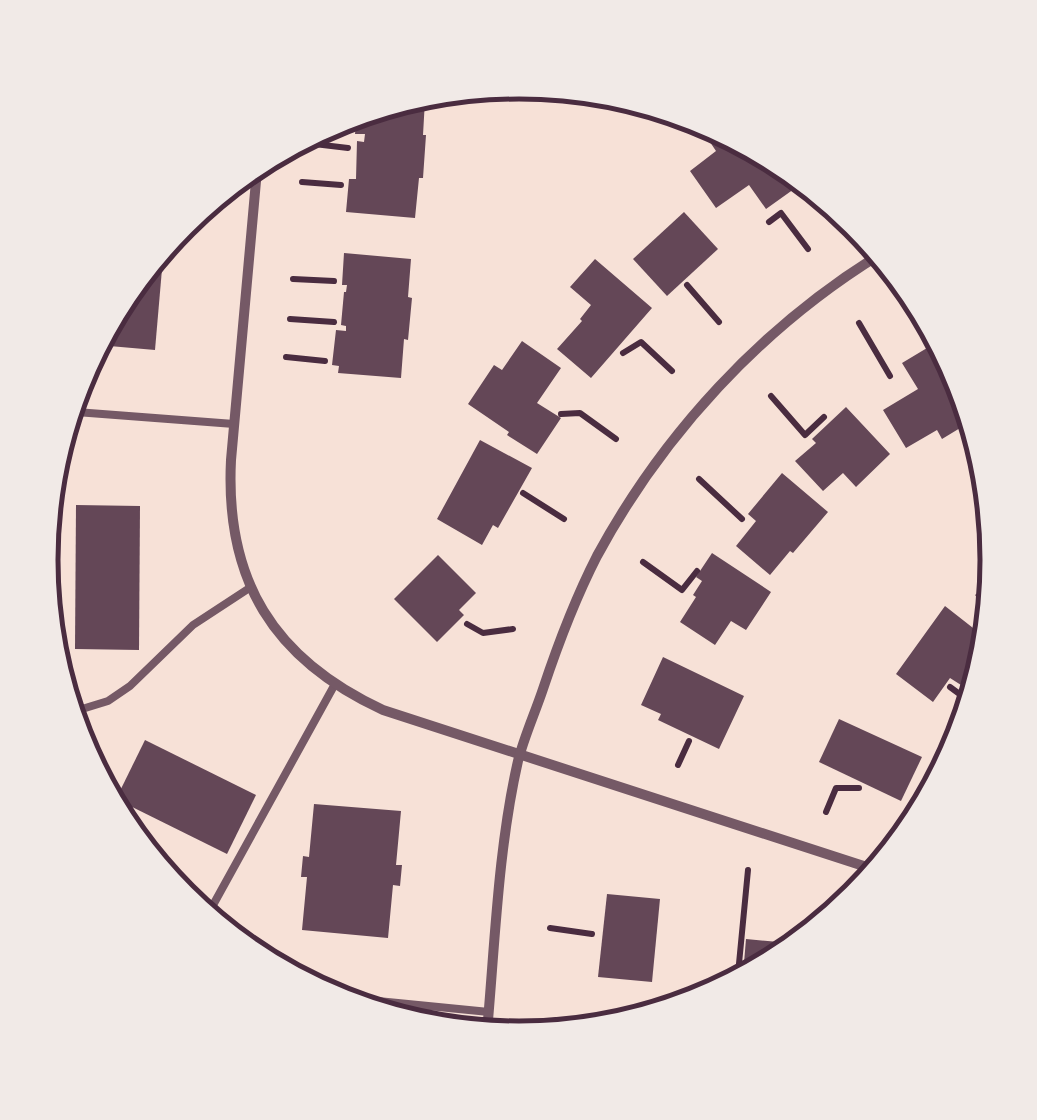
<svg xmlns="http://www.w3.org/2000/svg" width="1037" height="1120" viewBox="0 0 1037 1120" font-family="'PT Sans Narrow',sans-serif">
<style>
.building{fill:#644757}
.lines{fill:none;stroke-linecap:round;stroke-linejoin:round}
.path{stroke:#4a2c40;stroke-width:6}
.service{stroke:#755966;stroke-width:8}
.minor{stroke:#755966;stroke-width:10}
.rim{fill:none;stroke:#4a2c40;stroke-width:5}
</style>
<rect width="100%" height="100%" fill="#f7e1d7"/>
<!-- building -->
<g class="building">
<polygon points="425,100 423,135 426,135 423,178 419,178 415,218 346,212 349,179 356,179 357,141 364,142 365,134 355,134 357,114"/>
<polygon points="723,132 801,184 766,209 749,185 716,208 690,171 716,151 710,142"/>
<polygon points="684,212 718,249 667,296 633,259"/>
<polygon points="164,246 155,350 98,345"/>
<polygon points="344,253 411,259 408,297 412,298 408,340 404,339 401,378 338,373 339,366 332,365 336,330 346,331 346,326 341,325 344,292 346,292 347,285 342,285"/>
<polygon points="595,259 652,308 591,378 557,349 582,321 580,319 591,305 570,287"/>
<polygon points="522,341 561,368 537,403 561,418 537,454 507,435 509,432 468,404 494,365 502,370"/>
<polygon points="937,342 961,381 970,422 942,439 937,430 906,448 883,410 918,389 902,363"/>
<polygon points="846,407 890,454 856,487 843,473 823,491 795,461 816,443 812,439"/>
<polygon points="480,440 532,468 498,528 493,525 482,545 437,519"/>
<polygon points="782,473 828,512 793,553 790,551 770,575 736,546 756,521 748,514"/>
<polygon points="76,505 140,506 139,650 75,649"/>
<polygon points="712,553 771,592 746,630 731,621 715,645 680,622 696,597 693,595 702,581 696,577"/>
<polygon points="438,555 476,593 459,610 464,615 437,642 394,599"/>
<polygon points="993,581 987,610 975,595"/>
<polygon points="945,606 982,635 976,665 961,685 950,678 933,702 896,674"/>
<polygon points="663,657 744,696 719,749 658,720 661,714 641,705"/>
<polygon points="839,719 922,757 901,801 819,762"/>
<polygon points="145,740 256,795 227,854 116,799"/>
<polygon points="314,804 401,811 396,865 402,865 400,886 393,885 388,938 302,930 307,877 301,877 303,856 309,857"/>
<polygon points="607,894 660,899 652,982 598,977"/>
<polygon points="746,939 790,943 743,975"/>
</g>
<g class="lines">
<!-- path -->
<g class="path">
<polyline points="306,143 348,148"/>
<polyline points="302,182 341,185"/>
<polyline points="769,222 781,213 808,249"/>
<polyline points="293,279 334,281"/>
<polyline points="687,285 719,322"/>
<polyline points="290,319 334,322"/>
<polyline points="859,323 890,376"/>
<polyline points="623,353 641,342 672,371"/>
<polyline points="286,357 325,361"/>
<polyline points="771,396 805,435 824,417"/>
<polyline points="561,414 580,413 616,439"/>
<polyline points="699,479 742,519"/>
<polyline points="523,493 564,519"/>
<polyline points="643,562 682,590 697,571"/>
<polyline points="467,624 483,633 513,629"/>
<polyline points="950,687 969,701"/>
<polyline points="678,765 689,741"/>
<polyline points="826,812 836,788 859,788"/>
<polyline points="842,908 843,901"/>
<polyline points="550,928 592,934"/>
<polyline points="738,974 748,870"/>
</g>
<!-- service -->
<g class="service">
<polyline points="246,178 256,179"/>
<polyline points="76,412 234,424"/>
<polyline points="72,723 82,709 108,701 130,686 193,625 251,587"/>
<polyline points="207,916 335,684"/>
<polyline points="327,996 489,1012"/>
</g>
<!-- minor -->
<g class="minor">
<path d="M257,170L231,460C225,580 273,659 383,710L876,870"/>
<path d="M487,1032C495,943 498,849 518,761C524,737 535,713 543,689C558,644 575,599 597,556C663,434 761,328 879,255"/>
</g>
</g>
<!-- crop -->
<path d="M0 0H1037V1120H0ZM58 560a461 461 0 1 1 922 0a461 461 0 1 1-922 0Z" fill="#f1eae7" fill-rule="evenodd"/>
<path class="rim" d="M58 560a461 461 0 1 1 922 0a461 461 0 1 1-922 0Z"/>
</svg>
